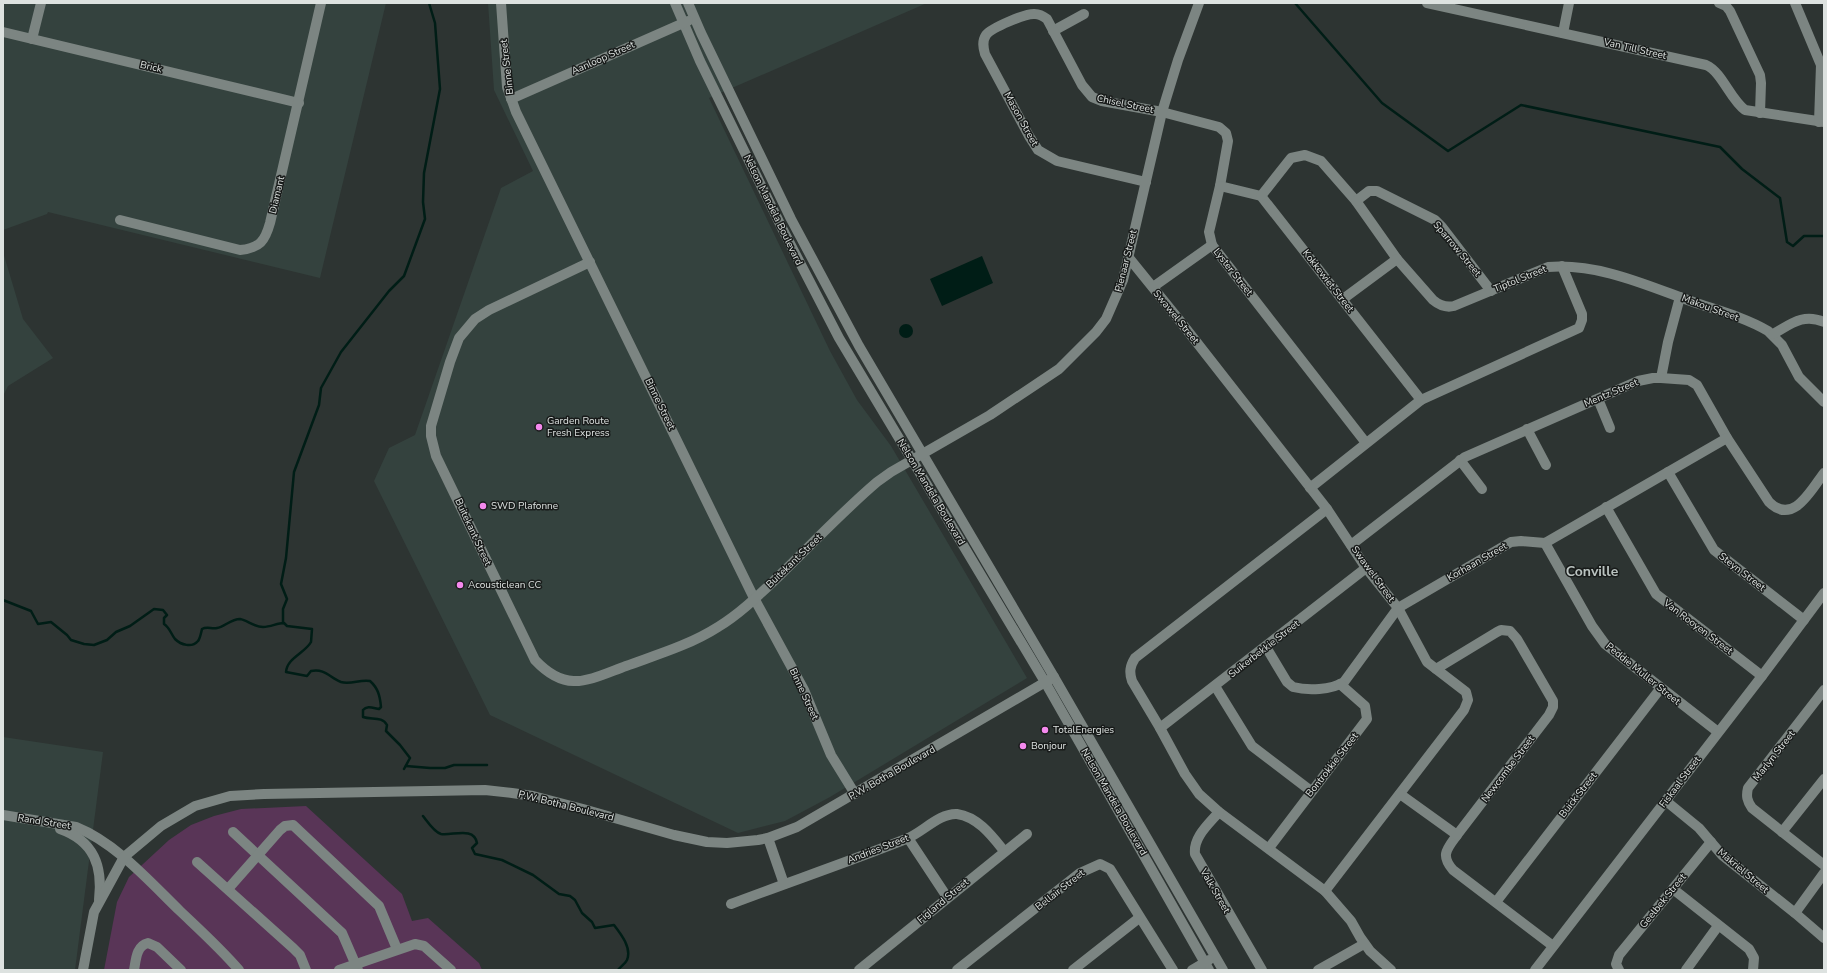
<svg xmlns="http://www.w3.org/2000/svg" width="1827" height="973" viewBox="0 0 1827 973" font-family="'Nunito Sans',sans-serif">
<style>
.built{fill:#34423e}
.green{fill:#593557}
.water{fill:#001d16}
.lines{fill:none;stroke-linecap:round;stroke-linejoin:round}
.stream{stroke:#001d16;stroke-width:2.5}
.minor{stroke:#7c8582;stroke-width:10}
.poi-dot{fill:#f589ee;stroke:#181b1a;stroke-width:1.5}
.labels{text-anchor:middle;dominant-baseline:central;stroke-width:3;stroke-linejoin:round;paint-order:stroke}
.street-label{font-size:10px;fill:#dde2e0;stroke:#181b1a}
.poi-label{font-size:10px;fill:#dde2e0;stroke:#181b1a;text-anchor:start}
.district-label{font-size:14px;font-weight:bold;fill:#bac3c0;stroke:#181b1a}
</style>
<rect width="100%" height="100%" fill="#2d3432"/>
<!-- built -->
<g class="built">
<polygon points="3,3 386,3 320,278 48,212 47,214 3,230"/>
<polygon points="488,3 927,3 709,98 830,351 857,400 891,446 1027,678 830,797 785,821 738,833 490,715 374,481 389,448 415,435 501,188 533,171 494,90"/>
<polygon points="3,252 23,319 53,358 8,386 3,396"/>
<polygon points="3,737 103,752 75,970 3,970"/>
</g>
<!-- green -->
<polygon class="green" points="306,806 402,894 412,921 428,918 479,963 482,970 104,970 117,902 129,877 169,840 191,825 214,816 241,809"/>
<!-- water -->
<g class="water">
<polygon points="982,256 993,283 942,306 930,279"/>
<circle cx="906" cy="331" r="7"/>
</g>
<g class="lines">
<!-- stream -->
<g class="stream">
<polyline points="1295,3 1382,103 1448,151 1521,105 1720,147 1742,169 1780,198 1787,242 1793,246 1804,236 1824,236"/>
<path d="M3,600L31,611L38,624L51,622L67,635L71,640L84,644L94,645L107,640L116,632L130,626L154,609L163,610L167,615L164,618V624C170,628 171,634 175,639C181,645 192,648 198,641C200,639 201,633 202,629C207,626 211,629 217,628C224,627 231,619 240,619C247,620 254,627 263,627C271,627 277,623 284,623L287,626L312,629L311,642C305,653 287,658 286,672L307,676L311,671C325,668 330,678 341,682C351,685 360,679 370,681C378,688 380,696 381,707L379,709C373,708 367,705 363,710V717C372,720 382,716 387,725L386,731L400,745L410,758L404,769"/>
<polyline points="283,623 283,609 287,599 281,584 286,558 294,472 319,405 321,388 341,352 389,291 404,276 425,219 423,202 424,173 440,89 435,23 429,3"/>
<polyline points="406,766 430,768 445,768 454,765 487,765"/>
<path d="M423,816C427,821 434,832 441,834C452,836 474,826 477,843L472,848L475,854L502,860L533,875L559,894L570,896L575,900L582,913L592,922L595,928L614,925C621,934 632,948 627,960C625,964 620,967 618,970"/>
</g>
<!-- minor -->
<g class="minor">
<polyline points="501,3 507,87 516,112 754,598 804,690 831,755 855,794"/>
<polyline points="675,3 700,61 783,230 839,338 1045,682 1209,970"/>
<polyline points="688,3 701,33 791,219 859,346 1054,677 1223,970"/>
<path d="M1427,3L1706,65C1722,72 1730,99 1745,110L1824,122"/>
<polyline points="1719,3 1726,6 1730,11 1760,75 1761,83 1760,113"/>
<polyline points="1795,3 1821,65 1819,122"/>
<polyline points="1053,31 1084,14"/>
<polyline points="3,32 299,103"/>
<polyline points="1563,33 1569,3"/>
<polyline points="32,39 41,3"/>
<polyline points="511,99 688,21"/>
<path d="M1146,182L1057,161L1038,150L1029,136L985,54C983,47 982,41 986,35C991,28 1026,13 1035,14C1040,14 1043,16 1047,19L1082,85L1092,97L1102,101L1162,112L1219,127L1226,133L1228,141L1220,186L1209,232L1212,245L1366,443"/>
<polyline points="1220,186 1261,196 1421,400"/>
<path d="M1261,196L1291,158L1305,155L1321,161L1356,201L1397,259L1433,300C1439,305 1446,308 1454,306L1548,267C1600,263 1648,286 1696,303C1720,311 1746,318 1768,331L1782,345L1799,377L1824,402"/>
<polyline points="1356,201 1369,191 1377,191 1435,220 1442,227 1491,291"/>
<path d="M120,220L240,250C260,248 265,241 270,223L321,3"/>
<polyline points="1129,258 1180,321 1327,509 1366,568 1398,608 1427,662 1466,692 1468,700 1464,710 1325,891"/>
<path d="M590,262L489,310L475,319L459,338L450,362L431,426V436L436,456L535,660C567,694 588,680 626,666C656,655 690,645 718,627C741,613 761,593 780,575C812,544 843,511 877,482L891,472L990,415L1059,369L1096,332L1106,319L1123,280L1162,112L1178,60L1199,3"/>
<polyline points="1153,287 1212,245"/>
<polyline points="1343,299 1397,259"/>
<path d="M1773,334C1791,324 1803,313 1824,322"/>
<polyline points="1661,378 1668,342 1680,297"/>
<polyline points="1598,399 1610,428"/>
<polyline points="1527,429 1546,465"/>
<polyline points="1460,460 1482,489"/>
<polyline points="1668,472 1714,550 1804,620"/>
<polyline points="1310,488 1421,400 1579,328 1582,320 1582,314 1562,266"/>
<polyline points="1606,507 1656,594 1762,676"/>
<path d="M1327,509L1135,658C1130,666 1129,672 1132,681L1160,728L1185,774L1199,794L1219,812L1325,891L1351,921L1360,937L1370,951L1391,970"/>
<polyline points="1545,543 1592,626 1605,644 1718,732"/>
<path d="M1351,545L1465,457L1638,381L1653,378H1661L1689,380L1697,385L1727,438L1769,502C1793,526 1811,490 1824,473"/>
<path d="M1266,647L1287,682L1293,687C1308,691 1331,690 1344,682L1398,608L1511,542L1521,541L1545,543L1727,438"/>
<path d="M1436,669L1497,632L1501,630L1510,631L1517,639L1553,701V707L1549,715L1457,835C1447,849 1440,855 1453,870L1553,946"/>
<polyline points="1215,686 1252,746 1311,791"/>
<path d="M1824,690L1748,788C1746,796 1747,801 1752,808L1824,865"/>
<polyline points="1160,728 1366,568"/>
<polyline points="1400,794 1457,835"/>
<polyline points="1666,801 1699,828 1722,855 1795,913 1824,938"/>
<path d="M1219,812C1209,824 1193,837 1195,854L1262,970"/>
<path d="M3,815L76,827C116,843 150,882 180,911C200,930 221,949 239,970"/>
<path d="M60,829C94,841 103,866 99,900"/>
<polyline points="233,832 342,933 358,970"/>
<polyline points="1782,832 1824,779"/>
<polyline points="768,838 784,884"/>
<polyline points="908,838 947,897"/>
<polyline points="1269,848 1367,719 1365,706 1340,684"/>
<polyline points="197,862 293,948 300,955 306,970"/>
<polyline points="228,889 280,830 285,826 293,825 379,906 397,949"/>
<polyline points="1673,889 1749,949 1754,958 1753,970"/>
<polyline points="1496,902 1660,689"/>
<path d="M731,904C789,882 848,862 906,839C922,833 939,813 957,814C978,817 992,836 1004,851"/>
<polyline points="1795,913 1824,873"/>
<polyline points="83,970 94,912 124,857 161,826 195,806 230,796 264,794 485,790 512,793 533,796 583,809 674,835 707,842 727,843 758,840 768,838 797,827 1054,677"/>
<path d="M134,970C136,960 136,946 148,943L157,947L181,970"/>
<polyline points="339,970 415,944 424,946 451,970"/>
<polyline points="859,970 1027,834"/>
<polyline points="957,970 1080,873 1100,864 1110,869 1173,970"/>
<polyline points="1073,970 1139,918"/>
<polyline points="1192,970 1209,960"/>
<polyline points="1318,970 1364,944"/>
<polyline points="1535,970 1762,676 1824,593"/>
<polyline points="1619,970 1616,964 1619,955 1711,842"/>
<polyline points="1686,970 1718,926"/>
</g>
</g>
<!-- markers -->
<g class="poi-dot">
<circle cx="539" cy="427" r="4"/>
<circle cx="483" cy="506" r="4"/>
<circle cx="460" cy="585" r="4"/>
<circle cx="1045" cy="730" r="4"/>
<circle cx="1023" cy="746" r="4"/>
</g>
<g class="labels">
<!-- street labels -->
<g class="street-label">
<text transform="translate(1635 49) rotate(13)">Van Till Street</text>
<text transform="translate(603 58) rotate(-24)">Aanloop Street</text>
<text transform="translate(151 67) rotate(13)">Brick</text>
<text transform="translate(507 67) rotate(-97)">Binne Street</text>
<text transform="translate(1125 104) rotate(12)">Chisel Street</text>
<text transform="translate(1021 119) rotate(61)">Mason Street</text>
<text transform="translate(277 195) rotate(-77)">Diamant</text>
<text transform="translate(773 210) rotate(64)">Nelson Mandela Boulevard</text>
<text transform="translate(1457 249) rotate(50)">Sparrow Street</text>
<text transform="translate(1126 261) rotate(-76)">Pienaar Street</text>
<text transform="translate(1233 272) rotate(52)">Lyster Street</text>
<text transform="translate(1520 279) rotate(-22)">Tiptol Street</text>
<text transform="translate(1328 281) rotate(52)">Kokkewiet Street</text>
<text transform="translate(1710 308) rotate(20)">Makou Street</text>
<text transform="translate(1176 317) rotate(51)">Swawel Street</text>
<text transform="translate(1611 393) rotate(-23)">Mentz Street</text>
<text transform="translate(660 404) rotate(64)">Binne Street</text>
<text transform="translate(931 492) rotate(59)">Nelson Mandela Boulevard</text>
<text transform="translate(473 532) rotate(65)">Buitekant Street</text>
<text transform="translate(794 561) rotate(-44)">Buitekant Street</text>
<text transform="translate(1477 562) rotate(-30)">Korhaan Street</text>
<text transform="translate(1742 572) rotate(38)">Steyn Street</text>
<text transform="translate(1373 574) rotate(54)">Swawel Street</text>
<text transform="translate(1698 627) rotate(37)">Van Rooyen Street</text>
<text transform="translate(1264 649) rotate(-38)">Suikerbekkie Street</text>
<text transform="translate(1643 674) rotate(39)">Peddie Muller Street</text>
<text transform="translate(804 694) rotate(65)">Binne Street</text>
<text transform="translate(1774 756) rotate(-52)">Marlyn Street</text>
<text transform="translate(1332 765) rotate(-52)">Bontrokkie Street</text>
<text transform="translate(1508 769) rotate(-53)">Newcombe Street</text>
<text transform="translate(892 773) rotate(-30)">P.W. Botha Boulevard</text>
<text transform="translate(1680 782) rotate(-53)">Fiskaal Street</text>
<text transform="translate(1578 795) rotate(-52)">Buick Street</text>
<text transform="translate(1114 802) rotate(60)">Nelson Mandela Boulevard</text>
<text transform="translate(566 806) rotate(14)">P.W. Botha Boulevard</text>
<text transform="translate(44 822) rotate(9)">Rand Street</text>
<text transform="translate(878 849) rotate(-21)">Andries Street</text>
<text transform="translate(1743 871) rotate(40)">Makriel Street</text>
<text transform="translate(1060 890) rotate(-38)">Bellair Street</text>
<text transform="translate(1215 891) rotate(60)">Valk Street</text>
<text transform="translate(943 901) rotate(-40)">Figland Street</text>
<text transform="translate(1663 901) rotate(-51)">Geelbek Street</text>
</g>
<!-- poi labels -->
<g class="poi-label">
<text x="547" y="421">Garden Route<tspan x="547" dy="12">Fresh Express</tspan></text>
<text x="491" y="506">SWD Plafonne</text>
<text x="468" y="585">Acousticlean CC</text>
<text x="1053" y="730">TotalEnergies</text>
<text x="1031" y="746">Bonjour</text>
</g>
<!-- district labels -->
<g class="district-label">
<text x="1592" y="571">Conville</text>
</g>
</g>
<!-- border -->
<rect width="1827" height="973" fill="none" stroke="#dde2e0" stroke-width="8"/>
</svg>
